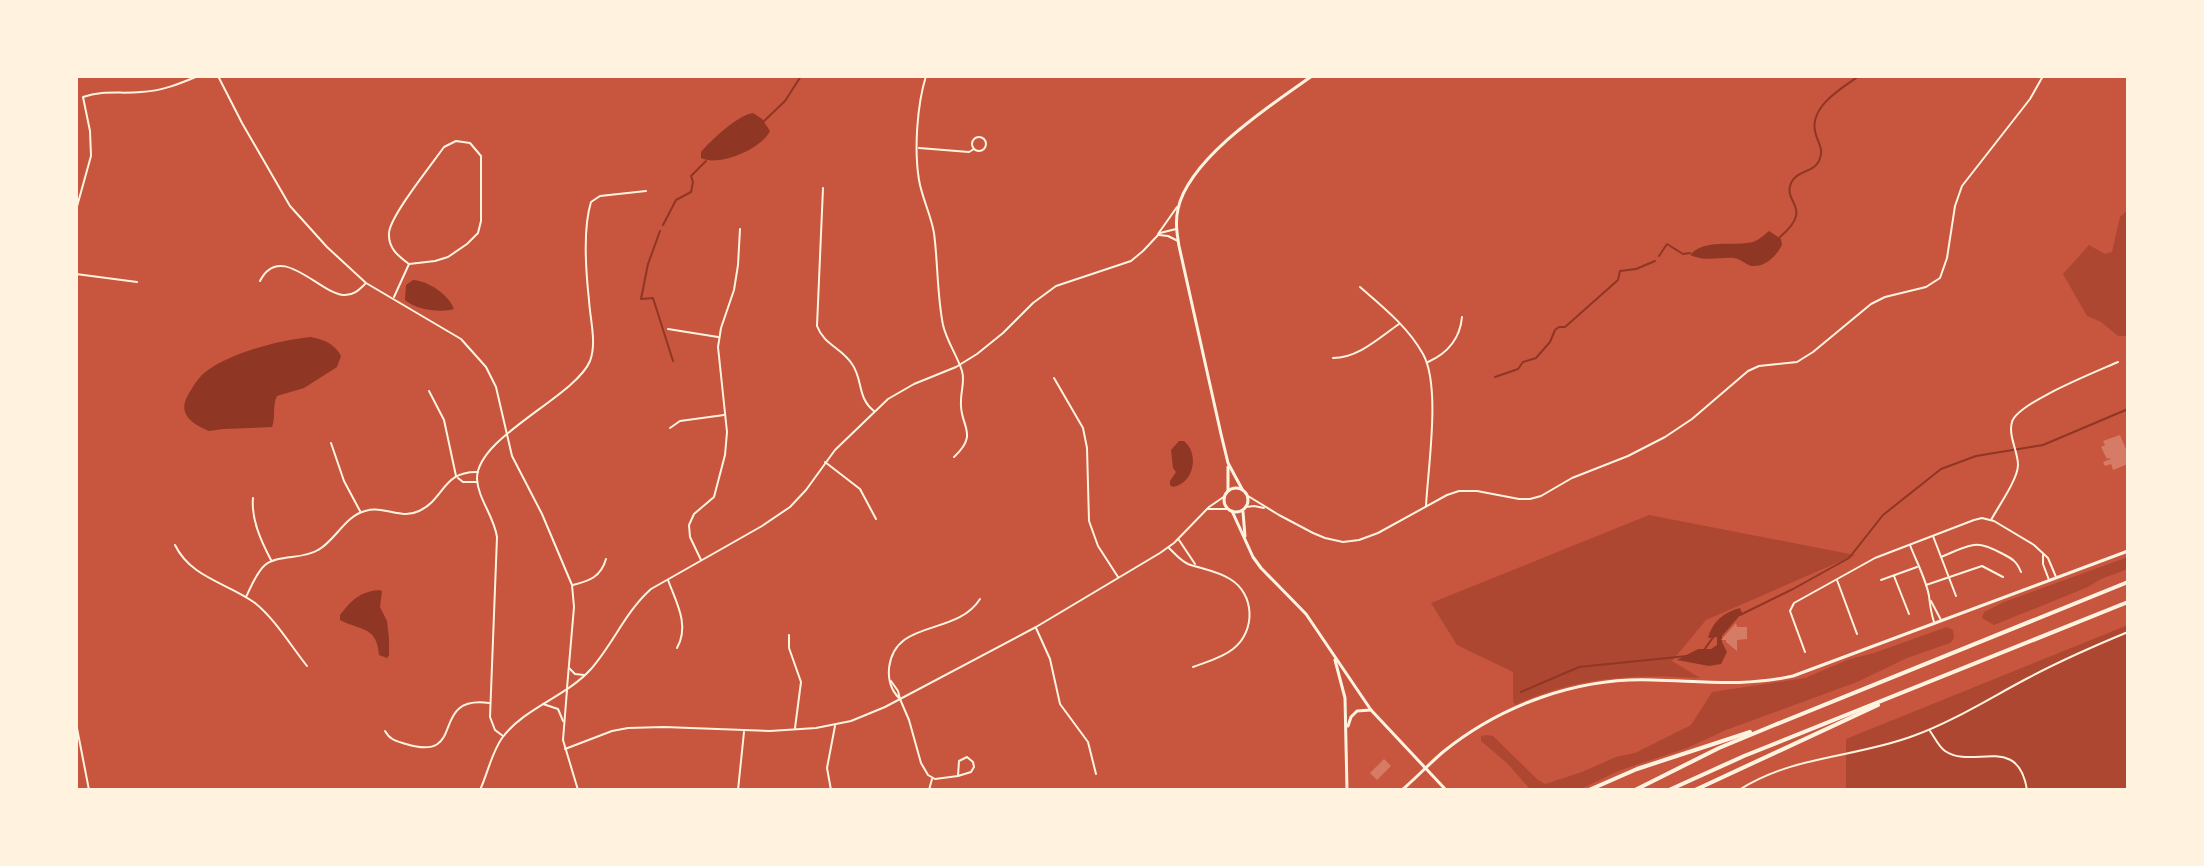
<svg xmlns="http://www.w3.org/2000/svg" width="2204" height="866" viewBox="0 0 2204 866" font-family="Roboto,sans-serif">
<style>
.green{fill:#ae4732}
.water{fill:#8f3625}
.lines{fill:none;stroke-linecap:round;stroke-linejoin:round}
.stream{stroke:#8f3625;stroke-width:2}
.building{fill:#d67c66}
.minor{stroke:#fff3e0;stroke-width:2}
.tertiary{stroke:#fff3e0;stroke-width:2}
.secondary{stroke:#fff3e0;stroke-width:3}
.motorway{stroke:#fff3e0;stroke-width:4}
</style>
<rect width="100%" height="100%" fill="#c8553d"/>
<!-- green -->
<g class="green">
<polygon points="2128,210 2128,336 2118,336 2101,322 2087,316 2063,274 2089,245 2105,254 2112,252 2120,217"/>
<path d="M1649,515L1855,555L1706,620L1672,661L1700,678C1632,674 1579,676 1515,705L1513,701V672L1457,645L1431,603Z"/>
<polygon points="2128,557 2128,569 2101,579 2088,587 1994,625 1982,618 1984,612 2004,602"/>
<polygon points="2128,625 2128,790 1846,790 1846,739"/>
<polygon points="1947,627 1953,630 1954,638 1950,643 1907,658 1857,682 1726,730 1687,748 1618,771 1579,790 1531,790 1507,763 1481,741 1481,736 1486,735 1493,736 1538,780 1545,784 1582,772 1616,757 1635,753 1691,725 1712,692 1805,678 1850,659 1874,653"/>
</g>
<!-- water -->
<g class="water">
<path d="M753,113L762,119L770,131C761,149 719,167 701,158V152C711,140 738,115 753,113Z"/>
<path d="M1769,231L1781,239L1782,245C1776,256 1766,267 1752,266C1746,265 1741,259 1734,258C1719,257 1705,262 1690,255C1705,238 1732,247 1753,242C1759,240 1764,235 1769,231Z"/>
<path d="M413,280C428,281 448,294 454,309C441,313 416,310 405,300L406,285Z"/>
<path d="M311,337C323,339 335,344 341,356L337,367L304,388L277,396C272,406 276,417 272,427L223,429L209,431C192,424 177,414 188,395C194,385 199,376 208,370C234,352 280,340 311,337Z"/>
<path d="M1179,441H1184C1199,453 1195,483 1173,487L1170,485V481L1176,472L1173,468L1171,450Z"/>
<path d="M379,590L382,591L380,607L387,621L389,638V655L387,658L379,655C377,626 361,631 340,620V615C352,600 359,592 379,590Z"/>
<path d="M1740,608L1742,613L1722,636V642L1727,652L1721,664L1709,666L1677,660L1698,649H1711L1717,645V637L1708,638C1712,622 1724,612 1740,608Z"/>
</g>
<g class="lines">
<!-- stream -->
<g class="stream">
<polyline points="763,122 785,101 801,76"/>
<polyline points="663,225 676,200 691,192 693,182 691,176 706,161"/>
<polyline points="660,231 648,264 641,299 653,298 673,361"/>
<path d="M1780,237C1815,207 1782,203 1791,183C1797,170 1813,173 1819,161C1825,148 1817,143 1815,131C1810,106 1842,88 1859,76"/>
<polyline points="1659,256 1667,244 1683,254 1690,253"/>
<polyline points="1495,377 1518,369 1523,362 1536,358 1550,342 1555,330 1559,327 1565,327 1618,280 1620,271 1636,269 1655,261"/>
<polyline points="1740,615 1793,589 1849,558 1883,515 1941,469 1976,456 2043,445 2128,409"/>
<polyline points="1704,650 1714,636"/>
<polyline points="1521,692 1579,667 1687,656"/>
</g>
</g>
<!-- building -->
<g class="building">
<polygon points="2120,435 2128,454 2128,464 2113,470 2111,464 2105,466 2103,462 2111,459 2110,458 2107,459 2101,447 2105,445 2103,441"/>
<polygon points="1736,623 1737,627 1747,627 1747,639 1737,640 1737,651 1726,642 1726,640 1721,640"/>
<polygon points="1384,759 1391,766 1377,780 1370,773"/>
</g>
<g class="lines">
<!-- minor -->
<g class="minor">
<path d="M926,76C917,105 914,150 919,180C922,198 931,215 934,233C938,263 937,295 943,325C947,342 957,355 962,371C965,381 961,390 961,401C959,426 980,433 954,457"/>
<circle cx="979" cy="144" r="7"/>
<path d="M456,141L470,143L481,156V221L478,233L467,244L448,257L435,261L409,264C398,256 388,248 389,233C390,216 432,164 444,147Z"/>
<polyline points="919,148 969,152 974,149"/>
<path d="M823,188L817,326C824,345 842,348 852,364C863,379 857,398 874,411"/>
<path d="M76,210L91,156L90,131L83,97C103,90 121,94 141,92C162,91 179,84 198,76"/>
<polyline points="76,274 137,282"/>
<path d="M260,281C280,241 319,293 343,295C353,296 359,290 365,284"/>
<path d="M1360,287C1383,307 1408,327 1423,354C1441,386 1428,467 1426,506"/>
<polyline points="394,297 409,264"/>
<polyline points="668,329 718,337"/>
<path d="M1333,358C1358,358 1379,338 1399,324"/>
<path d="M1428,362C1448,353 1460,339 1462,317"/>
<polyline points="1054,378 1083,428 1087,448 1089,521 1098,546 1118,577"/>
<polyline points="429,391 444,420 456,476"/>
<polyline points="670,428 680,421 724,415"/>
<polyline points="331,443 344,481 360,511"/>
<polyline points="825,462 860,489 876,519"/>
<polyline points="458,478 463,482 477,482"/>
<polyline points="1248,496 1279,515 1313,533 1325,538 1343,542 1359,540 1378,533 1447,495 1459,491 1477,491 1519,499 1530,499 1541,496 1572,478 1628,456 1665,437 1692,419 1748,371 1759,366 1797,362 1813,352 1871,304 1885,297 1926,287 1940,278 1947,258 1955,206 1962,186 2030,99 2043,76"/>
<path d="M253,498C251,519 261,541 271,560"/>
<polyline points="1246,507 1254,506 1264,508"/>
<polyline points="1207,509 1228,509"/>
<path d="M1991,520C1998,507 2018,479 2018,465C2018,451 2008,436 2012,422C2017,403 2098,371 2118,362"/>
<polyline points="1933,536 1956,596"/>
<polyline points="1179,540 1195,564"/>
<path d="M175,545C191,578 228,583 255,603C275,619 291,646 307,666"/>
<path d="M1910,545C1916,561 1926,579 1929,596C1930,605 1931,613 1934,622"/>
<path d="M1169,548C1175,554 1181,561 1188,564C1202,569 1217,571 1230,579C1255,594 1256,631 1233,649C1222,658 1206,662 1193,667"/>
<polyline points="2043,555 2043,564 2049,580"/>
<path d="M1941,557C1971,545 1974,538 2003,554C2013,559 2017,562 2021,572"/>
<polyline points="701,560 690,537 689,525 694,514 714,497 725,455 727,432 718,347 721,328 734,290 738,265 740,229"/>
<polyline points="1894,576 1909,614"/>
<path d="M668,580C676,602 690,625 677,648"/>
<polyline points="1837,580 1857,634"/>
<polyline points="1881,580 1917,567"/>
<path d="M573,585C589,581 601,577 606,559"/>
<polyline points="1926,585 1982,566 2003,577"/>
<path d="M246,597C251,587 256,573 265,565C279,554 302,560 318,550C335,541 345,516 365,511C384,505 401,520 419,511C445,499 442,471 478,472"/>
<polyline points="1931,601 1941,620"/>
<polyline points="1036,628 1050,659 1060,704 1088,742 1096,774"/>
<polyline points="789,635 789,648 801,682 795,728"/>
<polyline points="1805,652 1790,611 1794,603 1875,558 1974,520 1982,518 1994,521 2034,545 2048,558 2056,577"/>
<polyline points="891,681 898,691 900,699 909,720 921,763 928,775 935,779 958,776"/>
<polyline points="567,690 563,740 578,790"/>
<path d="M899,698C891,690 888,680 889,668C895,618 956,637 980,599"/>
<polyline points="76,723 89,790"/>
<path d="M385,731C390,740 396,741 406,744C469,763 427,695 489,703"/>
<path d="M1930,731C1935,738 1939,747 1945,751C1973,770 2018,733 2027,790"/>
<path d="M503,736L495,730L490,717L497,537C494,516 478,499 477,479C476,437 575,397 590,361C597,343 590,319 589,300C586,273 583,228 591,202L600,196L646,191"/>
<polyline points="565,749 612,731 628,728 664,727 770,731 816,728 851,721 885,707 1036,627 1160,553 1174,543 1209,507 1225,496"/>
<polygon points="967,757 973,762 974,767 971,772 958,776 959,761"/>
<polyline points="738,790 744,732"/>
<polyline points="831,790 827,768 835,726"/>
<polyline points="929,790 932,779"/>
</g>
<!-- tertiary -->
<g class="tertiary">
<polyline points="218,76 242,123 290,206 327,247 366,283 461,339 486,367 496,387 512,456 542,514 572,585 574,607 567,688"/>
<polyline points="1158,234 1177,207"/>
<polyline points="1159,235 1168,236 1178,241"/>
<polyline points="569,668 575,674 584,675"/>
<polyline points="543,704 558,709 563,721"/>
<path d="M480,790C488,773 491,754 502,738C525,707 566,697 591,669C613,644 626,611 651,589L762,526L790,507L806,490L835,450L888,399L914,384L956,367L977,354L1003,333L1033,303L1056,286L1131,261L1143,251L1160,233L1176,229"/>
<path d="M1739,790C1794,755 1854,758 1913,736C1954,721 1990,698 2028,678C2060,661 2094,646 2128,632"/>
</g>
<!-- secondary -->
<g class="secondary">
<circle cx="1236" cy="500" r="12"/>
<path d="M1242,489L1228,463L1221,434L1179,246C1177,234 1175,222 1178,209C1189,158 1271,105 1312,76"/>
<polyline points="1228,491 1228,467"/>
<polyline points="1232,511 1253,557 1261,568 1306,614 1371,710 1446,790"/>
<polyline points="1243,512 1245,536"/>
<polyline points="1335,660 1345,698 1347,790"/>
<polyline points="1348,726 1351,717 1357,711 1371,710"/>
<path d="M1402,790C1416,778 1429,764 1443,752C1501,705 1578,677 1653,680C1701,681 1745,687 1793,676L2128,551"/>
</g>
<!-- motorway -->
<g class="motorway">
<polyline points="1589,790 1637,769 1750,732"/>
<polyline points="1635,790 1719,748 1772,726 2128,582"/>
<polyline points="1669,790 1744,756 2128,602"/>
<polyline points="1695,790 1878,705"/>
</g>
</g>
<!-- border -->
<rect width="2204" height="866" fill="none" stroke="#fff3e0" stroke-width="156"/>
</svg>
